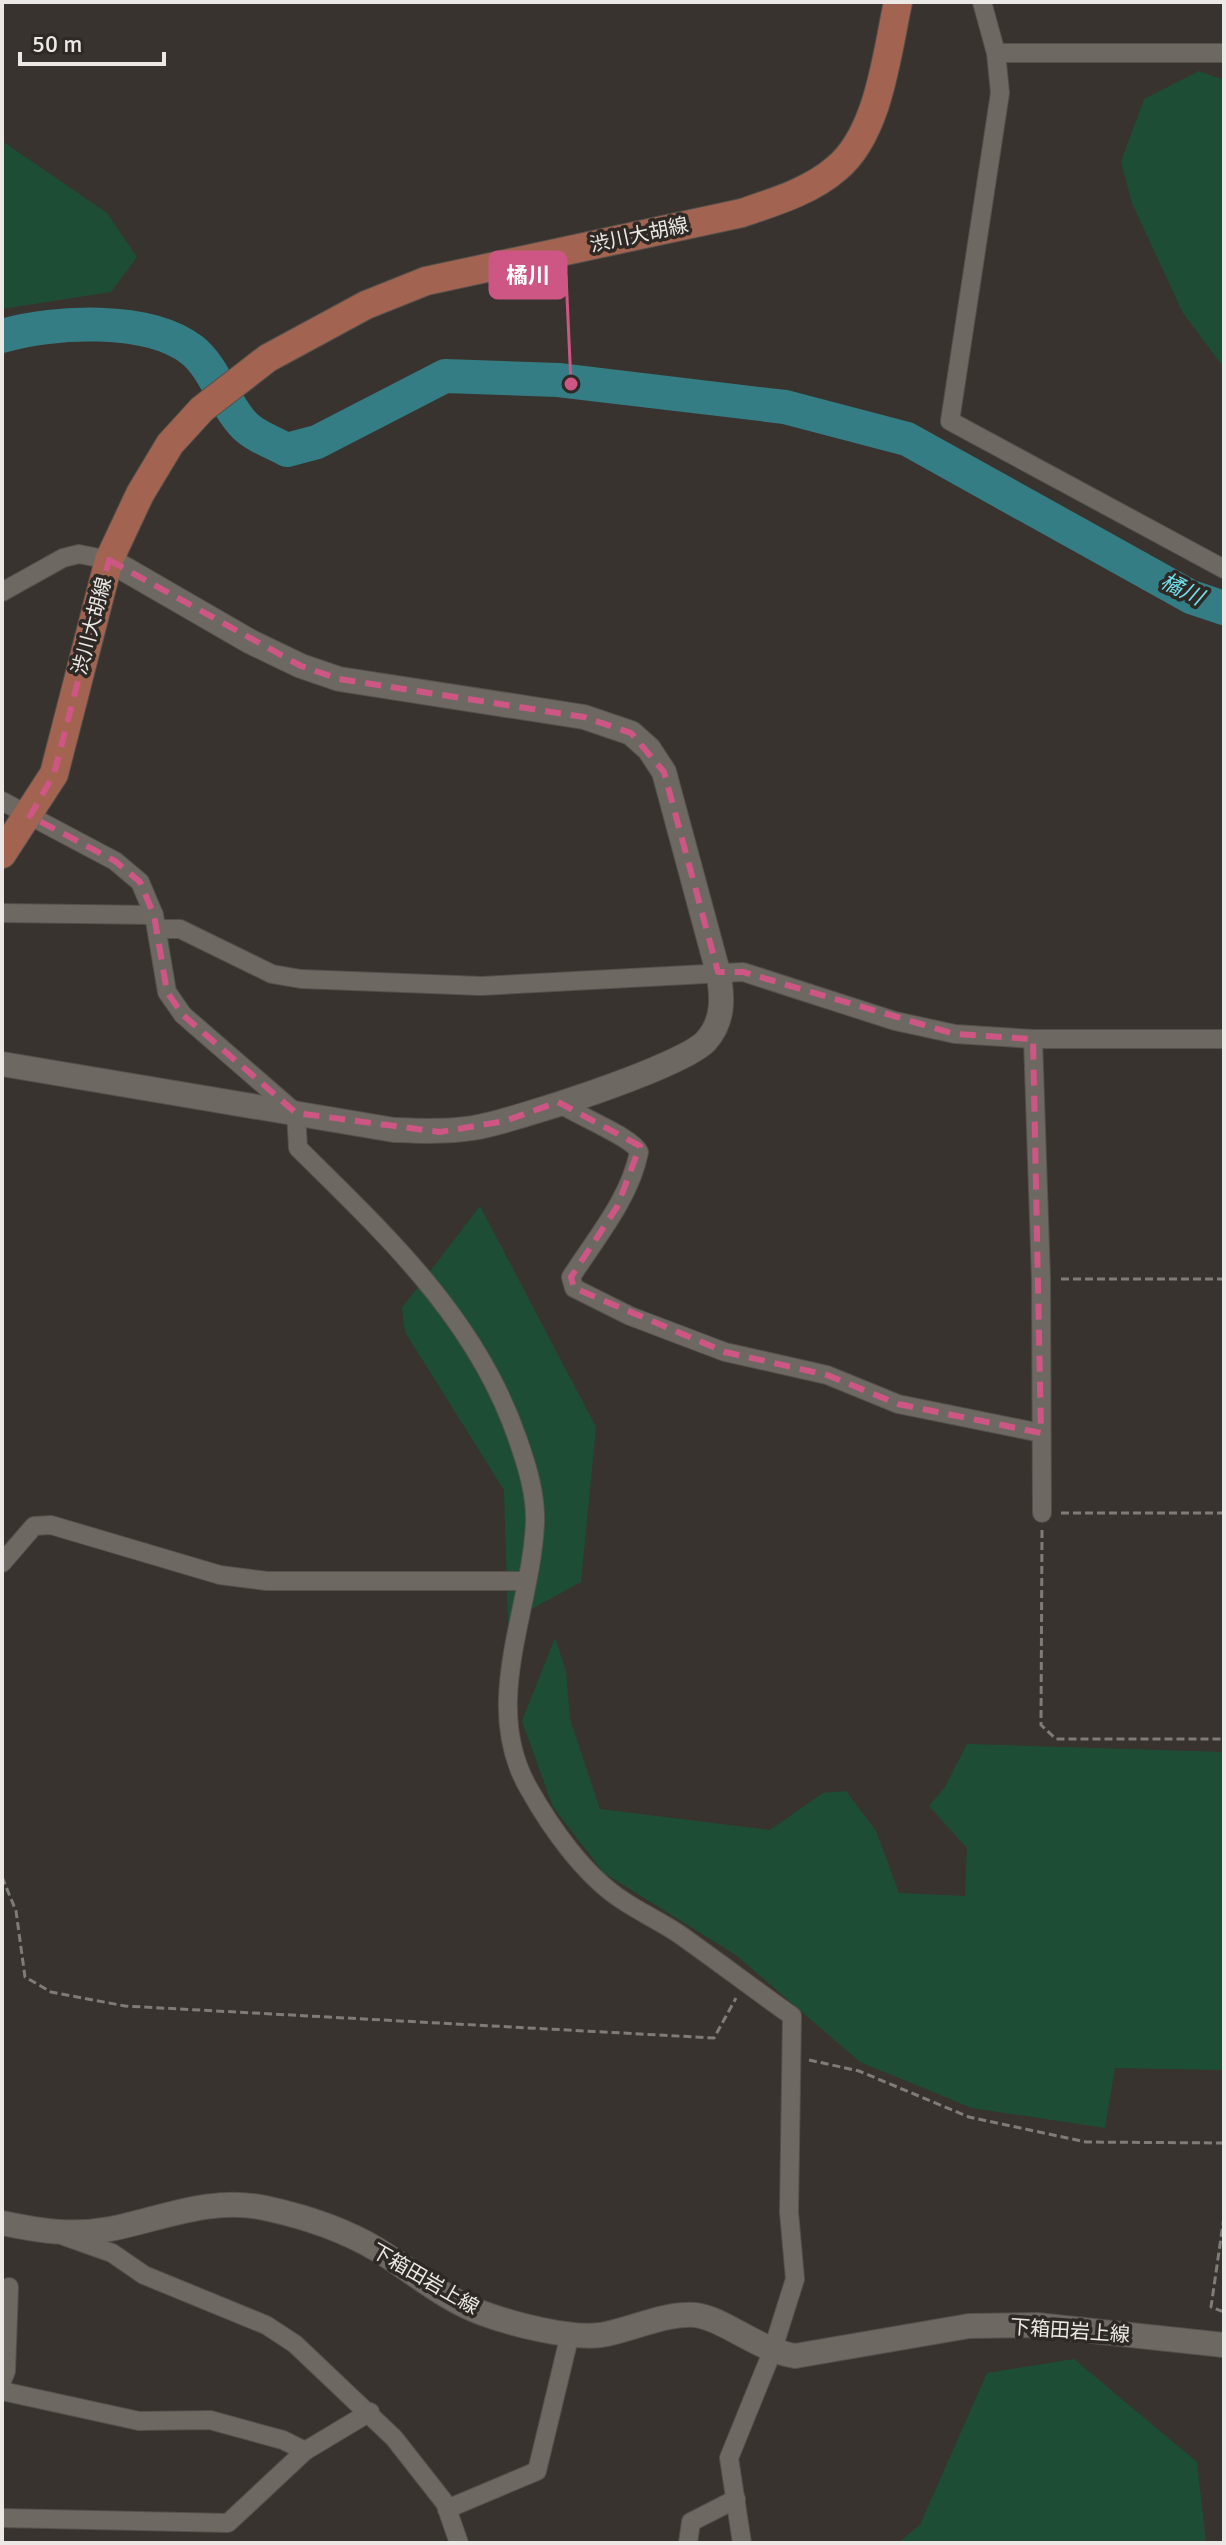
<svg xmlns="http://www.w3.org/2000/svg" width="1226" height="2545" viewBox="0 0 1226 2545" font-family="Signika,'Noto Sans JP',sans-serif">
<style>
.green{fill:#1d4e35}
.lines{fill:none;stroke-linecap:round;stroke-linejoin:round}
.river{stroke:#347d85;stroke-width:34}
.street-casing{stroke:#54504c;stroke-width:20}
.secondary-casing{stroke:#54504c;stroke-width:26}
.primary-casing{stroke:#54504c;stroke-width:30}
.path{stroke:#7f7b77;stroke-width:3;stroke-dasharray:8 4;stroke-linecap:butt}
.street{stroke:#6e6863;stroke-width:18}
.secondary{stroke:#6e6863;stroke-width:24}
.primary{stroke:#a26450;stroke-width:28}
.marked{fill:none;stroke:#ce5684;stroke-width:6;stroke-dasharray:16 10;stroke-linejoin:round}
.labels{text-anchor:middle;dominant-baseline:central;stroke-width:7;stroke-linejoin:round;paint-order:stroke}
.street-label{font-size:20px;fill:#ebe8e5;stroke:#2e2924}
.water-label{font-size:22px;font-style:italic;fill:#71dfec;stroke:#2e2924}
.leader{fill:none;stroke:#ce5684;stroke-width:3}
.callout-dot{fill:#ce5684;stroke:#2e2924;stroke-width:3}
.callout{fill:#ce5684;stroke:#ce5684;stroke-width:3}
.callout-label{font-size:22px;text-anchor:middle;font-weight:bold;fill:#fff}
</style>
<rect width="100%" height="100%" fill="#38332e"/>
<!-- green -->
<g class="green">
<polygon points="1199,71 1224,80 1224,368 1183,313 1132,203 1121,162 1144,99"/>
<polygon points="2,141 107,213 137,257 111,292 2,309"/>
<polygon points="480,1206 596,1427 581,1582 508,1622 504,1490 405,1332 402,1308"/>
<polygon points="555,1638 566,1671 570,1719 600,1809 770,1830 823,1793 846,1791 876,1831 899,1893 965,1896 967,1848 929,1806 945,1787 967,1744 1224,1752 1224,2070 1115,2068 1105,2128 972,2108 860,2062 736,1955 604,1873 553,1807 522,1721"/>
<polygon points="1074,2359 1197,2462 1206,2543 898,2543 920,2525 987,2373"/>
</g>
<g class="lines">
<!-- river -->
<path class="river" d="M2,336C53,321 148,316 192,350C215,368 224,405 245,426C255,436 274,443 287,450L317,442L445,376L558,380L785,407L907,439L1191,597L1224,608"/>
<!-- street casing -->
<g class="street-casing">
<g id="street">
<polyline points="982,2 996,53 1000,93 950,421 1224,569"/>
<polyline points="996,53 1224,53"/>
<polyline points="2,592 63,558 79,554 109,560"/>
<path d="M2,801L115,861L140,882L154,915L167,992L183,1015L296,1113L298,1148C386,1235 477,1319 518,1440C527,1466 536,1494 535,1523C531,1612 480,1705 529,1789C551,1828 584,1875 622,1900C640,1912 661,1922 679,1934C717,1961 754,1989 792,2016L789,2212L795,2279L772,2352L729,2458L742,2543"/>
<polyline points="2,913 154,915"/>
<polyline points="158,929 180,929 272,974 301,979 481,986 743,972 895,1021 955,1034 1033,1039 1224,1039"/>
<polyline points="1033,1039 1041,1279 1042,1513"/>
<path d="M558,1102C575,1115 633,1137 639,1152C630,1198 596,1238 571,1277L574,1288L630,1316L725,1352L827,1375L898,1404L1041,1433"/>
<polyline points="2,1563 34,1526 51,1525 220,1575 267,1581 526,1581"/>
<polyline points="64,2236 112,2253 144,2275 266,2325 295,2344 394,2438 445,2503 459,2543"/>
<polyline points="2,2381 6,2371 9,2287"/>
<polyline points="2,2391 139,2421 210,2420 283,2440 305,2451"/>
<polyline points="447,2509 537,2471 570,2334"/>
<polyline points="2,2518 228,2523 305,2451 370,2412"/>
<polyline points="688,2543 691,2522 736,2499"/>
</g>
</g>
<!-- secondary casing -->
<g class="secondary-casing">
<g id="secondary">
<path d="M2,1064L394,1130C421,1131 446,1132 473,1128C514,1121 682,1067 706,1041C724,1021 723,997 718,972L664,772L649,749L631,733L584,717L339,679L301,666L251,642L109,560"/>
<path d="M2,2223C39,2231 72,2236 110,2229C161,2219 211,2196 265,2208C302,2216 345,2230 378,2250C412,2271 444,2299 482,2313C512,2324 569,2339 601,2335C632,2330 662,2313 695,2315C723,2318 758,2350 795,2356L969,2326L1037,2325L1224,2345"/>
</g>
</g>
<!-- primary casing -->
<g class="primary-casing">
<path id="primary" d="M2,854L54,774L109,560L140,494L170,444L202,409L268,358L366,305L426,281L742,213C774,202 811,191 837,168C879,133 887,53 898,2"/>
</g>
<!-- path -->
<g class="path">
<polyline points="1061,1279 1224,1279"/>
<polyline points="1061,1513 1224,1513"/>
<polyline points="1042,1530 1041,1725 1056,1739 1224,1739"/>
<polyline points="2,1877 16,1911 25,1977 51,1992 125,2006 714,2038 736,1998"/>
<polyline points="809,2060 859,2071 969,2117 1086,2142 1224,2143"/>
<polyline points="1224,2217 1211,2307 1224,2312"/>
</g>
<!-- street -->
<use href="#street" class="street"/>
<!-- secondary -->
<use href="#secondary" class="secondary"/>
<!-- primary -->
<use href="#primary" class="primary"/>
</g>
<!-- marked area -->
<path class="marked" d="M109,560L301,666L339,679L584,717L631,733L664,772L718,972H743L955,1034L1033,1039L1041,1433L898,1404L827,1375L725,1352L574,1288L571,1277L617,1207L640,1146L558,1102L505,1121L440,1132L296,1113L183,1015L167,992L154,915L140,882L115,861L30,816L54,774Z"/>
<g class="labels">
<!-- street labels -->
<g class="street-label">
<text transform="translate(639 235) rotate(-12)">渋川大胡線</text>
<text transform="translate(92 626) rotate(-75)">渋川大胡線</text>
<text transform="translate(425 2279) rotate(30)">下箱田岩上線</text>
<text transform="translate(1070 2331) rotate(4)">下箱田岩上線</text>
</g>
<!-- water labels -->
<g class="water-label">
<text transform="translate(1182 589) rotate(26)">橘川</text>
</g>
</g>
<!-- callouts -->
<path class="leader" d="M571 384L566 275"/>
<circle class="callout-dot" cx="571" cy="384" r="8"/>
<rect class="callout" x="490" y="252" width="76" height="46" rx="8"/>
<g class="callout-label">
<text x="528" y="283">橘川</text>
</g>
<!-- border -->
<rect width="1226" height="2545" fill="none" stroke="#ebe8e5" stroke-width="8"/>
<!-- scale -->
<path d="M20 52v12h144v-12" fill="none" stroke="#ebe8e5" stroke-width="4"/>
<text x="32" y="52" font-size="24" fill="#ebe8e5" stroke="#2e2924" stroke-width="6" paint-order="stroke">50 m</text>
</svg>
